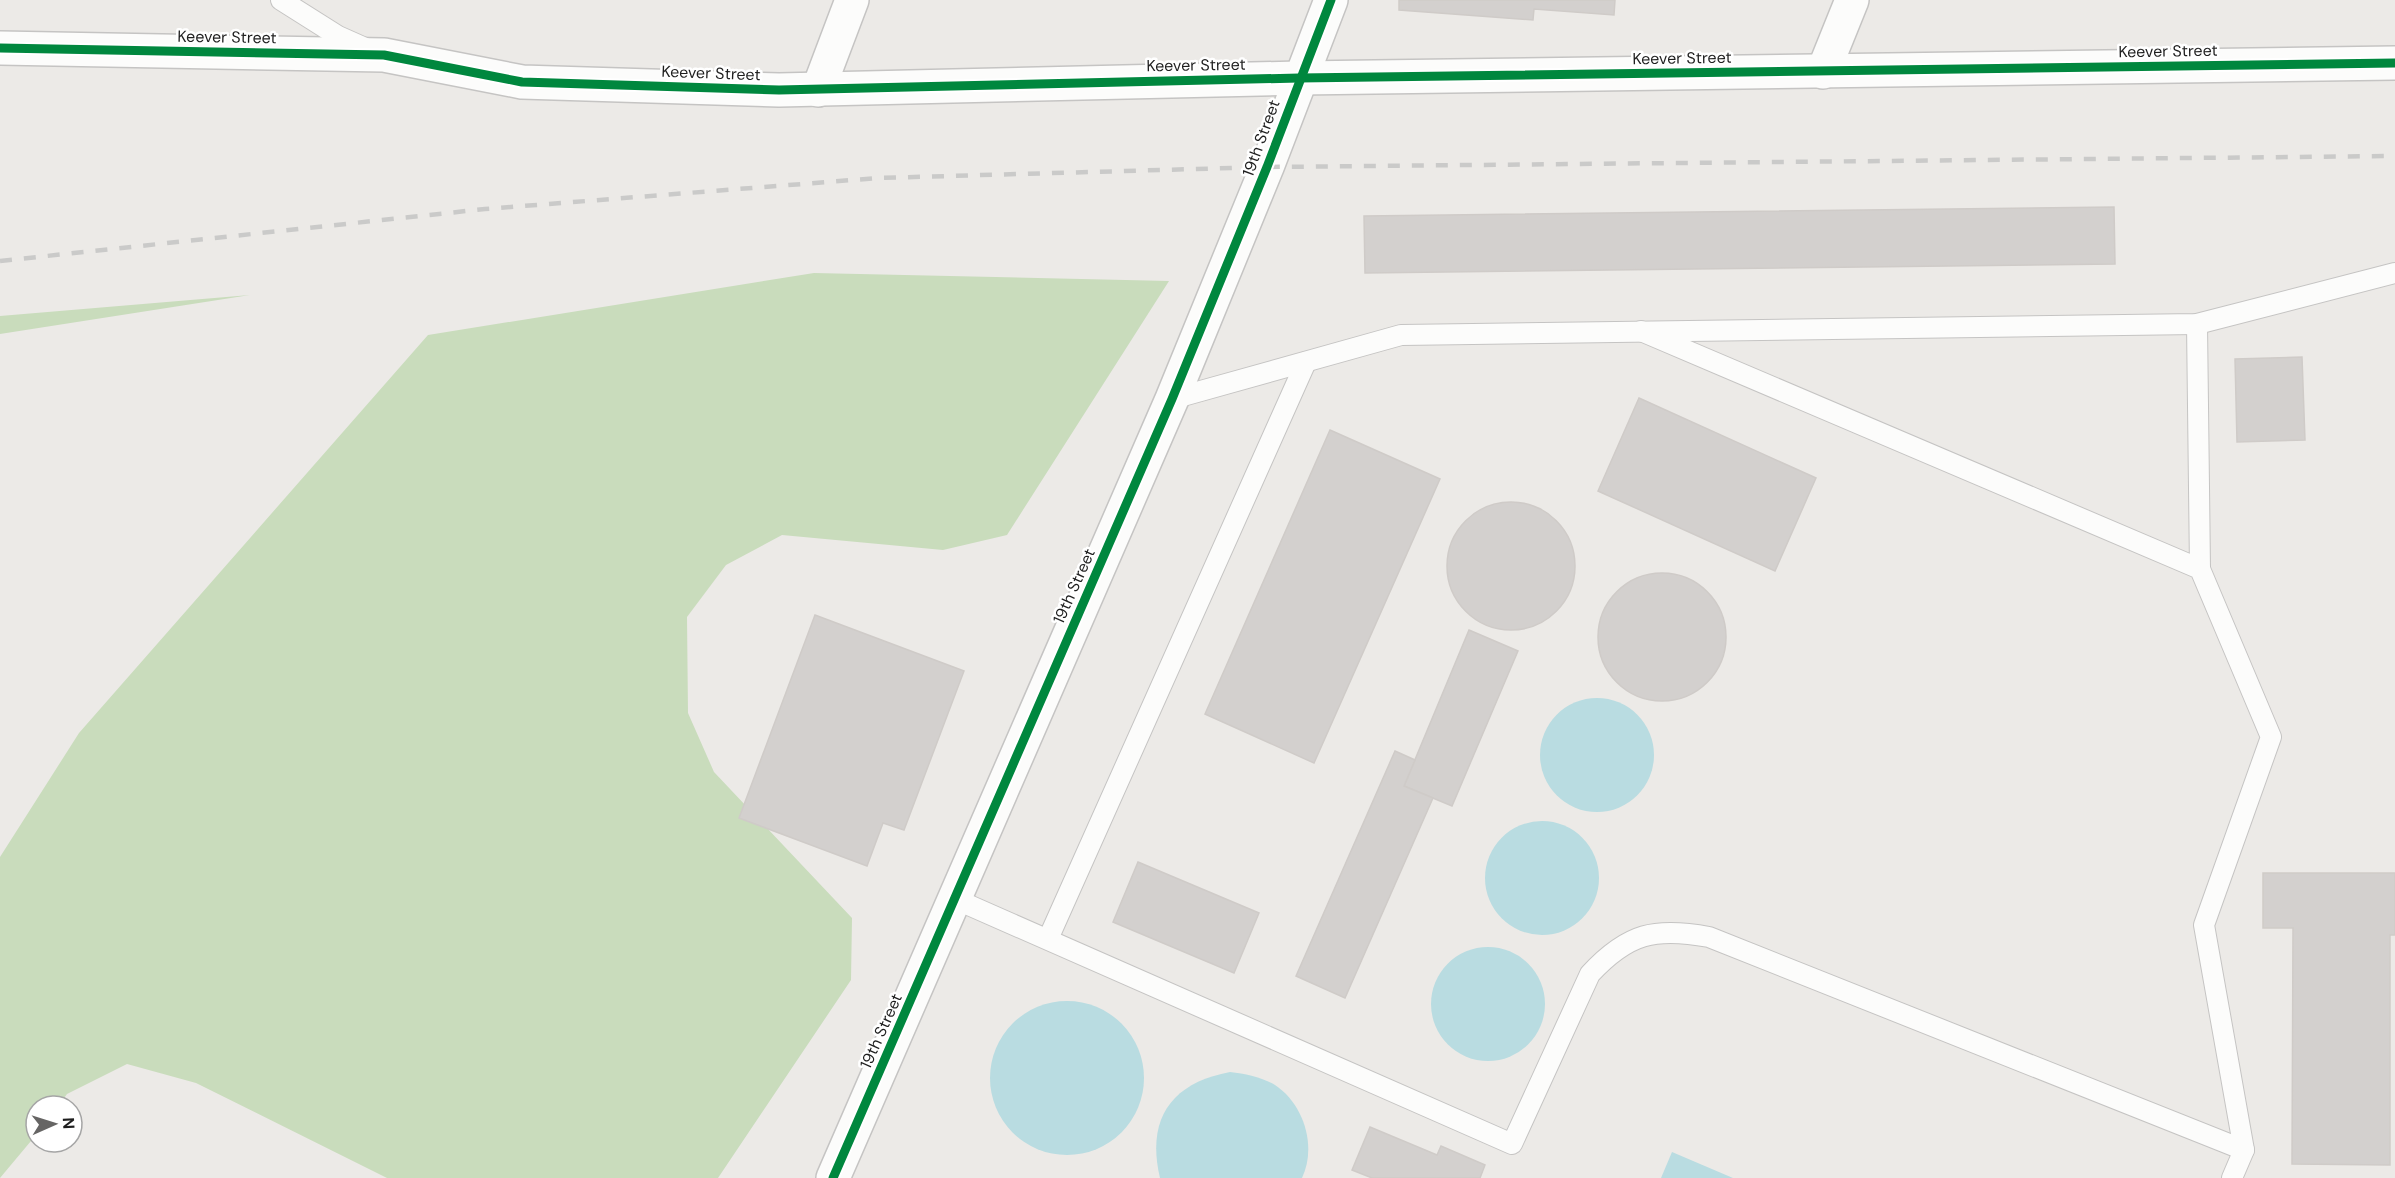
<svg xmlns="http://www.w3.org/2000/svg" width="2395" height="1178" viewBox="0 0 2395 1178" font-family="'DM Sans',sans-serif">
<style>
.forest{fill:#c9dcbc}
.water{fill:#b9dce1}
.building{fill:#d3d0ce;stroke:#cfcbc8;stroke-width:1.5}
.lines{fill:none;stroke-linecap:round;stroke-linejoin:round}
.lane-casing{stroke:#c5c4c3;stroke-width:22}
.street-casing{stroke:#c5c4c3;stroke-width:36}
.lane{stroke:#fcfcfb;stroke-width:20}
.street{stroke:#fcfcfb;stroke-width:33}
.rail{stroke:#cacac9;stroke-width:4.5;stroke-dasharray:12 12;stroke-linecap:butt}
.cycleway-casing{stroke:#fff;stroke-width:13}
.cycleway{stroke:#00873e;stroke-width:9}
.labels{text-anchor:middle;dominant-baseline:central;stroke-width:5;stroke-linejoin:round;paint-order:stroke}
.street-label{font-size:16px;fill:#1e1e1e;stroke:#fff}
</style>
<rect width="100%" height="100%" fill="#eceae7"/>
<!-- forest -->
<g class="forest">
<polygon points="814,273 1169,281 1007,535 943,550 782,535 726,565 687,617 688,713 714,772 852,918 851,980 718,1178 387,1178 196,1083 127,1064 67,1094 58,1106 36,1106 36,1135 0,1178 0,857 79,733 428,335"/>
<polygon points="250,295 0,334 0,316"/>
</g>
<!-- water -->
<g class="water">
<circle cx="1597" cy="755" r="57"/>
<circle cx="1542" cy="878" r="57"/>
<circle cx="1488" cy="1004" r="57"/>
<circle cx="1067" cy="1078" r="77"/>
<path d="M1230,1072C1246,1074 1261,1077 1275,1085C1304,1104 1317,1147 1302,1178H1160C1146,1119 1171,1083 1230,1072Z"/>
<polygon points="1672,1152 1733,1178 1661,1178"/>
</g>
<!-- building -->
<g class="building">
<polygon points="1399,0 1615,0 1614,15 1534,9 1533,20 1399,10"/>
<polygon points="2114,207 2115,264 1365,273 1364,216"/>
<polygon points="2302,357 2305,440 2237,442 2235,359"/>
<polygon points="1639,398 1816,478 1775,571 1598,491"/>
<polygon points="1330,430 1440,479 1314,763 1205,714"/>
<circle cx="1511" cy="566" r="64"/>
<circle cx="1662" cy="637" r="64"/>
<polygon points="815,615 964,671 904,830 883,823 867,866 739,818"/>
<polygon points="1469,630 1518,651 1452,806 1404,786"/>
<polygon points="1395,751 1415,760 1404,786 1433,798 1345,998 1296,976"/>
<polygon points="1138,862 1259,913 1234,973 1113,922"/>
<polygon points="2263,873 2395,873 2395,935 2390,935 2390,1165 2292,1164 2293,928 2263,928"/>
<polygon points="1370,1127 1437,1155 1441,1146 1485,1165 1480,1178 1372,1178 1352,1170"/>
</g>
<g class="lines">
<!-- lane casing -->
<g class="lane-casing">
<g id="lane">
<polyline points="281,0 338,36 365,48"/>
<polyline points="2197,324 2200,569"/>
<polyline points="1641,331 2200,569 2271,737 2204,925 2244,1150 2232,1178"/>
<polyline points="1172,399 1401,335 2197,324 2395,273"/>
<path d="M955,899L1512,1144L1590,974C1628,933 1655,927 1709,937L2244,1150"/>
<polyline points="1048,939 1306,362"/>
</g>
</g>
<!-- street casing -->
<g class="street-casing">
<g id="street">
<polyline points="0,48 384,55 522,82 779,90 1299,78 2395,63"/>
<polyline points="1823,72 1852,0"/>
<polyline points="818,90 852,0"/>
<polyline points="833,1178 1172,399 1267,167 1331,0"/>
</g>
</g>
<!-- lane -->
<use href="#lane" class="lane"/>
<!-- street -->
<use href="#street" class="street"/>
<!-- rail -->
<polyline class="rail" points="0,261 485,209 878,178 1267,167 2395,156"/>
<!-- cycleway casing -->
<g class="cycleway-casing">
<g id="cycleway">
<polyline points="0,48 384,55 522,82 779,90 1299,78 2395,63"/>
<polyline points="833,1178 1172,399 1267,167 1331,0"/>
</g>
</g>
<!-- cycleway -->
<use href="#cycleway" class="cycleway"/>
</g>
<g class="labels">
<!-- street labels -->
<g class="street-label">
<text transform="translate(227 37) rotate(1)">Keever Street</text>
<text transform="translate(2168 51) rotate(-1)">Keever Street</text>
<text transform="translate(1682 58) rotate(-1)">Keever Street</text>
<text transform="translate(1196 65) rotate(-1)">Keever Street</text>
<text transform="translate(711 73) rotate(2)">Keever Street</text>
<text transform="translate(1261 138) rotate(-70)">19th Street</text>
<text transform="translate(1074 586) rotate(-66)">19th Street</text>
<text transform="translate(881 1031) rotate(-66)">19th Street</text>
</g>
</g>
<!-- north arrow -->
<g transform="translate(54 1124) rotate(87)"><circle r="28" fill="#ffffff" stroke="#a5a5a5" stroke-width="1.5"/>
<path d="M0-4.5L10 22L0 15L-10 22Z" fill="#666564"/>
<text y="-9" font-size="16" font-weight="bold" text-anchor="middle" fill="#1e1e1e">N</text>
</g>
</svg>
